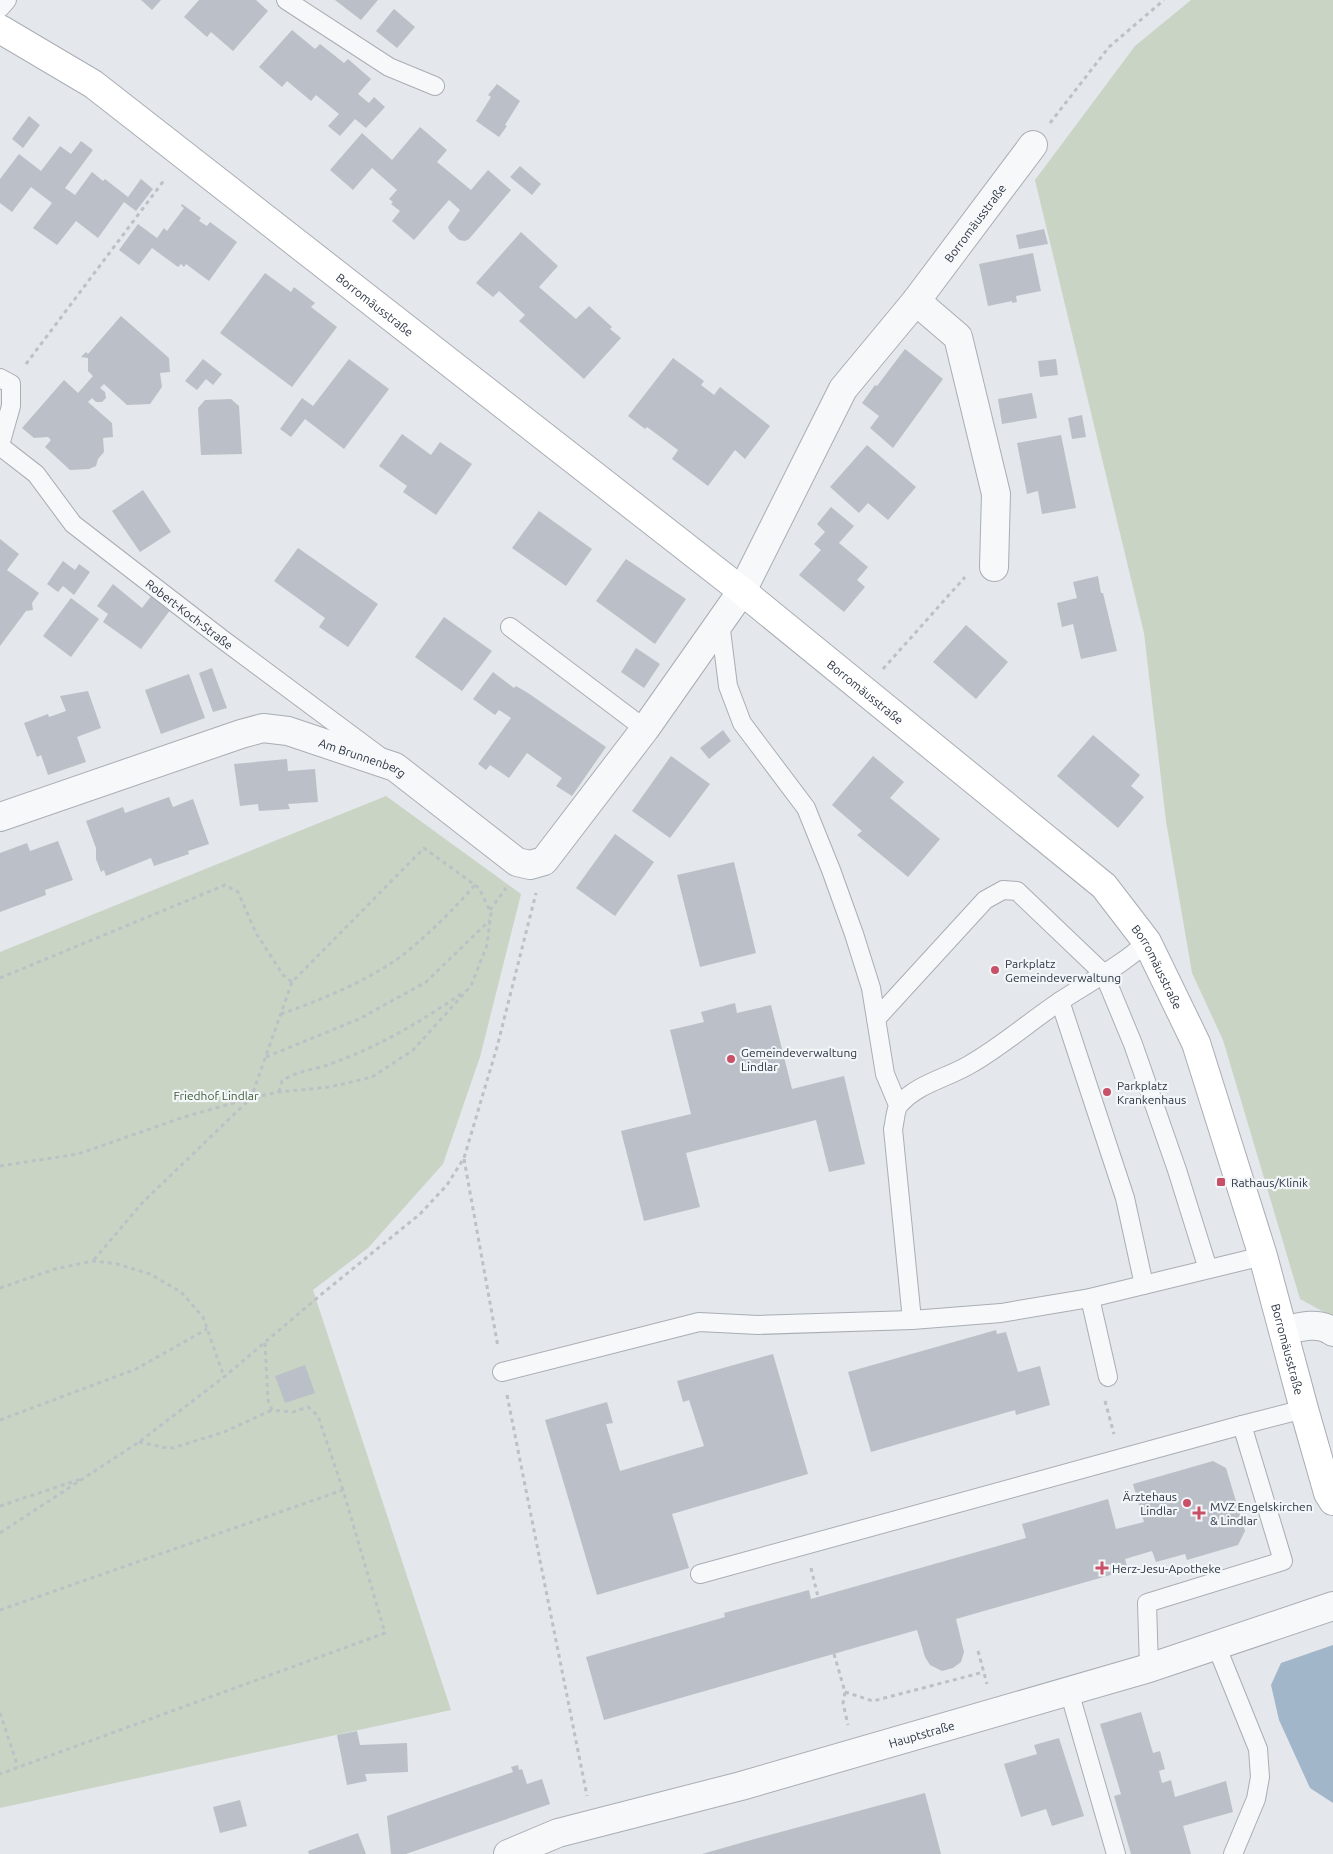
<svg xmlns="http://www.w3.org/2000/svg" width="1333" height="1854" viewBox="0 0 1333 1854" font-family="Ubuntu,sans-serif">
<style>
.green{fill:#cad4c5}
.water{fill:#a1b6c9}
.building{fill:#bbc0c8}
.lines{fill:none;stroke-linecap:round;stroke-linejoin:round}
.lane-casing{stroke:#a9aeb5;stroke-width:20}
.street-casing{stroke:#a9aeb5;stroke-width:30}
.secondary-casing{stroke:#a9aeb5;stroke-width:30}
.path{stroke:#bdc1c6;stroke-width:3;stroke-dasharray:4 4;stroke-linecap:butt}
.lane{stroke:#f6f8f9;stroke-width:18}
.street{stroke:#f6f8f9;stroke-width:28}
.secondary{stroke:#fff;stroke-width:28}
.poi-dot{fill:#c85167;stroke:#f3f6f8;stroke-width:2}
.labels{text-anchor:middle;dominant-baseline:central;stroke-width:4.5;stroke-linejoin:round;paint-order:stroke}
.street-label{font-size:12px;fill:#2c3543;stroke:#f3f6f8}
.poi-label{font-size:12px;fill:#2c3543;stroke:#f3f6f8;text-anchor:start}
.park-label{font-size:12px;fill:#425e3a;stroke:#f3f6f8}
</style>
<rect width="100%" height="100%" fill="#e4e7eb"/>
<!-- green -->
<g class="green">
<polygon points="1191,0 1333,0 1333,1317 1300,1299 1223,1040 1192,973 1166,821 1144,633 1035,180 1135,46"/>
<polygon points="386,796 521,894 480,1057 443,1164 368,1248 313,1290 451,1710 0,1808 0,952"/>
</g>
<!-- water -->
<polygon class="water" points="1333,1645 1333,1803 1310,1788 1279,1720 1271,1685 1281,1663"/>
<!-- building -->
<g class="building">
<polygon points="141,0 161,0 152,10"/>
<polygon points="199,0 256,0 268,11 233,51 211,32 207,37 184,17"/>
<polygon points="335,0 378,0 361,20"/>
<polygon points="394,9 415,27 397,48 376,31"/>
<polygon points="292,30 315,49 320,44 344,63 348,59 371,79 358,94 369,103 374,97 385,107 366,128 355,119 340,136 328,126 339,114 316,95 311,101 287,81 282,87 259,67"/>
<polygon points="497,84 520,101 505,125 507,126 499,137 476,121 491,97 488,95"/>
<polygon points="29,116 40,125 23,148 12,139"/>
<polygon points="420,127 447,150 437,162 471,190 488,170 511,190 469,239 465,241 459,240 450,232 448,227 460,210 449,200 414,240 392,221 400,211 391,204 393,202 389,199 397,190 372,168 353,190 330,170 362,133 392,160"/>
<polygon points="81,141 93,150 65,188 75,195 92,172 103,181 105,179 128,197 141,179 153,189 136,211 124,202 98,238 76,221 57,245 33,228 52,203 31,187 12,212 0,203 0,179 19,154 41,171 60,146 71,154"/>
<polygon points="520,166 541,184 532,195 510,177"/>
<polygon points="182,204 201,218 199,221 207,226 210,222 237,242 209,281 186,264 184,267 181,264 178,267 152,248 139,265 119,250 138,224 157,238 164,228 167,231 184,208 181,206"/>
<polygon points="1044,229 1048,244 1019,249 1016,235"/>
<polygon points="521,232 558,266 539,287 576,319 589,306 612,327 610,329 621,338 584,379 519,321 525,315 499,291 493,297 476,283"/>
<polygon points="1033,253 1041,291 1016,296 1017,302 1012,303 1012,301 988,306 979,264"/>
<polygon points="265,273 291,292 294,287 315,303 311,307 337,327 292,387 220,333"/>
<polygon points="121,316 169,358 170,372 160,373 162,387 150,404 127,405 104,384 100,388 105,392 106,398 102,402 96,402 92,398 88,402 112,423 113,437 103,438 104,452 98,459 96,466 89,469 70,470 45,447 51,440 48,437 34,438 22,428 64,380 78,393 93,376 88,371 88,358 81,357 86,352 88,354"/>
<polygon points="905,349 943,379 893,448 870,428 879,416 862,403 875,385 877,386"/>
<polygon points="673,358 704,381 701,385 714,395 720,387 770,426 745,459 735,450 708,486 672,459 678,450 647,427 645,429 628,416"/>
<polygon points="203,359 222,374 213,385 206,379 197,390 185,381"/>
<polygon points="349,359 389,389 344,449 305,419 291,437 280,429 302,398 313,406"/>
<polygon points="1056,359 1058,375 1040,377 1038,361"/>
<polygon points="1032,393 1037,418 1002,424 998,399"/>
<polygon points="231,399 239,406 242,454 201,455 198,408 205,400"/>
<polygon points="1082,415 1086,437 1072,439 1068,418"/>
<polygon points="402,434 431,455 440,442 472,464 436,515 403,492 407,486 379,466"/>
<polygon points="1061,435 1076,508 1042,514 1038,491 1027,494 1017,443"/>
<polygon points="867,445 916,487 888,520 868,503 859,513 830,487"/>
<polygon points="143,490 171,532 140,552 112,511"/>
<polygon points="831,507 854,526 839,543 868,567 857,580 865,587 844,612 799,575 821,550 814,544 825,532 817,524"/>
<polygon points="539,511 592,549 566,586 512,548"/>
<polygon points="0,539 19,554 7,570 39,593 32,603 33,610 26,611 0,646"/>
<polygon points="298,548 378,604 348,647 319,627 325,618 274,581"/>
<polygon points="626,559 686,599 655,644 596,601"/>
<polygon points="63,561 75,570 79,564 90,572 74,595 63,586 58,592 47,584"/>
<polygon points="1098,576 1101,593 1103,593 1117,651 1081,659 1073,624 1062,627 1057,603 1077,598 1073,582"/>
<polygon points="113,584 142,608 152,595 171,609 141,649 103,622 108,614 97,606"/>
<polygon points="71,598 99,619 71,657 43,636"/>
<polygon points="444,617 492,651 462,691 415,657"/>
<polygon points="966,625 1008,662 976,699 933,662"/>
<polygon points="636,648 660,664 644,688 621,672"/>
<polygon points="212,668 227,708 213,712 199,673"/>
<polygon points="493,672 514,688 516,686 528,693 606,747 572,796 556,786 562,778 527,753 509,778 490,765 486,770 478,764 511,718 499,710 495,715 473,699"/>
<polygon points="189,674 205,718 161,734 145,690"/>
<polygon points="88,691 101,728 77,737 86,762 48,775 41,755 37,757 24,723 48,714 49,717 66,711 60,696"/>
<polygon points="723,730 731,741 709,759 700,748"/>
<polygon points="1093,735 1140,775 1131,786 1144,797 1118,828 1057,776"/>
<polygon points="671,756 710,784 670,838 632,811"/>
<polygon points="873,756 904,782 890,798 940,839 908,877 857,835 862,831 832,805"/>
<polygon points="287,759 288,771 315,769 318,802 288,804 290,809 259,811 258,804 240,806 234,764"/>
<polygon points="169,797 173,807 193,799 209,844 188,851 189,854 154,866 151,858 106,876 104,870 101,872 96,859 96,848 86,821 123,807 125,813"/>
<polygon points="615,834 654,862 615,916 576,888"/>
<polygon points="58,841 73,880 45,890 46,895 0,912 0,853 27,843 30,851"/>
<polygon points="734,862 756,953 700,967 677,875"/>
<polygon points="735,1003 737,1013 771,1005 792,1089 844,1076 865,1164 829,1172 816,1120 686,1153 700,1207 644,1221 621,1131 691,1114 670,1030 704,1022 701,1012"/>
<polygon points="996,1330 997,1334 1006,1332 1018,1372 1040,1366 1050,1405 1016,1415 1015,1410 871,1452 848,1372"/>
<polygon points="773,1354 808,1474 672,1514 689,1568 597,1595 545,1420 607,1402 613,1423 606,1424 620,1471 704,1446 689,1400 683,1402 677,1381"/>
<polygon points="305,1365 315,1393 285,1403 275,1376"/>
<polygon points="1213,1461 1226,1468 1245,1531 1238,1545 1187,1560 1185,1554 1156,1562 1152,1551 1125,1559 1128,1570 956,1619 964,1652 961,1662 953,1668 942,1671 930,1665 925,1657 917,1630 604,1720 586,1657 725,1617 724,1613 809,1590 811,1599 1026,1538 1022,1524 1108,1499 1116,1529 1144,1522 1133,1484"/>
<polygon points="1141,1712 1153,1753 1160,1751 1165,1769 1159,1771 1162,1783 1171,1780 1175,1797 1226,1781 1233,1812 1183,1826 1191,1854 1131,1854 1114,1796 1121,1794 1100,1724"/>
<polygon points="357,1731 360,1745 407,1743 408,1772 365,1774 367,1781 347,1785 337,1735"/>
<polygon points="1059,1738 1084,1816 1052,1826 1046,1809 1021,1817 1004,1764 1037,1754 1034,1745"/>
<polygon points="518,1765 519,1770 522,1769 527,1784 542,1779 550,1804 406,1854 391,1854 387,1816 513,1772 511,1767"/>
<polygon points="925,1793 941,1854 702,1854 758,1838"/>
<polygon points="240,1800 247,1826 220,1833 213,1807"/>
<polygon points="358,1833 366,1854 309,1854 308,1851"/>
</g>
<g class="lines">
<!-- lane casing -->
<g class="lane-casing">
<g id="lane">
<polyline points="286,0 389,67 435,86"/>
<polyline points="0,8 7,0"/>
<polyline points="0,378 11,384 11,406 0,445"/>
<path id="s1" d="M0,446L36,474L73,524L222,639L378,755"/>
<polyline points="720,622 728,686 742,723 806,808 831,870 854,934 871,988 885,1074 898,1105"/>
<polyline points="510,627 645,729"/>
<polyline points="1060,1001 1125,1198 1144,1285"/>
<polyline points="876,1019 985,900 1003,890 1017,891 1104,974 1133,1044 1177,1170 1208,1269"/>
<polyline points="1090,1298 1108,1377"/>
<path d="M912,1320L893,1129C895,1122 895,1109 900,1104C917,1084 947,1078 969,1065C1001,1047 1029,1022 1059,1002C1089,982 1121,966 1147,942"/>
<polyline points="502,1372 699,1322 758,1325 912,1320 1001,1313 1090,1298 1263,1256"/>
<polyline points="700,1574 1242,1425"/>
<polyline points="1216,1645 1258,1749 1260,1777 1256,1799 1233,1854"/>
<polyline points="1149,1668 1147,1603 1283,1561 1242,1425 1304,1409"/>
<polyline points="1069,1691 1116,1854"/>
</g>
</g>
<!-- street casing -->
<g class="street-casing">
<g id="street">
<polyline points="916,301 958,337 996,494 994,567"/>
<path id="s2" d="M0,817L241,734L263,728L288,731L395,767L517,862L530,865L544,861L645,729L742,591L843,389L916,301L1033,145"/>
<path d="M1284,1331C1299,1327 1319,1321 1333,1332"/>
<path id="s3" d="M508,1854L558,1833L741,1786L1149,1668L1333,1606"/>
</g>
</g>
<!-- secondary casing -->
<g class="secondary-casing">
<g id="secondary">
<path id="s4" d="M0,29L93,84L742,591L1104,886L1147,942L1196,1043L1263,1256L1304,1409L1328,1493L1333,1501"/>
</g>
</g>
<!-- path -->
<g class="path">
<polyline points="1050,123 1109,47 1164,0"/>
<polyline points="26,364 165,179"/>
<polyline points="883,669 965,577"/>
<polyline points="490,910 506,888"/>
<polyline points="0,978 225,885 238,892 256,933 283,975 292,982"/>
<path d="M281,1014C321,1000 370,980 404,954C430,933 453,910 475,885"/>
<polyline points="266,1057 359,1019 426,982 490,920"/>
<path d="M279,1092L282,1081C297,1070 316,1070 333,1063C380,1046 424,1020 465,991"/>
<polyline points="464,1159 498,1347"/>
<polyline points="0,1166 78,1154 184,1117 251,1098 279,1092 330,1087 372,1077 413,1050 471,986 487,945 491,913 479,888 424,848 292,982 251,1098 142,1203 93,1261"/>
<polyline points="0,1288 55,1269 93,1261 117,1264 150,1274 181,1292 203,1317 224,1377"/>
<polyline points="265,1343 268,1400 272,1410 293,1412 308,1407 318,1416 343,1490"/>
<polyline points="507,1395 587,1796"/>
<polyline points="1105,1401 1114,1434"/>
<polyline points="0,1420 136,1369 207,1329"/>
<polyline points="139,1442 167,1448 173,1448 224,1432 272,1410"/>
<polyline points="0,1506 81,1479"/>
<polyline points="0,1533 139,1442 224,1377 323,1293 420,1214 447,1185 464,1158 497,1047 536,893"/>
<polyline points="811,1568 818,1597"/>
<polyline points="0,1610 343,1490 385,1633 0,1774"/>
<polyline points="978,1651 987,1684"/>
<polyline points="834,1654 845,1692 843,1703 848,1725"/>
<polyline points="845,1692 873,1701 984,1672"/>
<polyline points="0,1713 18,1767"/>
</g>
<!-- lane -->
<use href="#lane" class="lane"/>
<!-- street -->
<use href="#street" class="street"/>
<!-- secondary -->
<use href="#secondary" class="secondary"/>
</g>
<!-- markers -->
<g class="poi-dot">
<circle cx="995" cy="970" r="5"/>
<circle cx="731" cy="1059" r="5"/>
<circle cx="1107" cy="1092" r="5"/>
<rect x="1216" y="1177" width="10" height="10" rx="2.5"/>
<circle cx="1187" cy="1503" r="5"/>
<path d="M1196.5 1505.5h5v5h5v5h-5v5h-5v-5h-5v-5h5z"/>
<path d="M1099.5 1560.5h5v5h5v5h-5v5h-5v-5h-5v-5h5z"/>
</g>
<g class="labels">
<!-- street labels -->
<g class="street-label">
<text stroke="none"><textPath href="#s2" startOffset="1371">Borromäusstraße</textPath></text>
<text stroke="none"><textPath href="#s4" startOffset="466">Borromäusstraße</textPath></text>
<text stroke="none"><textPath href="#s1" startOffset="255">Robert-Koch-Straße</textPath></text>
<text stroke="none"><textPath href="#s4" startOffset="1091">Borromäusstraße</textPath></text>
<text stroke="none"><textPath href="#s2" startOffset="382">Am Brunnenberg</textPath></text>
<text stroke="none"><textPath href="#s4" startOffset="1496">Borromäusstraße</textPath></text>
<text stroke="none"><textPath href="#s4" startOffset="1901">Borromäusstraße</textPath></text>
<text stroke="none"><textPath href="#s3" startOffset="431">Hauptstraße</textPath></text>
</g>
<!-- poi labels -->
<g class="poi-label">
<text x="1005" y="963">Parkplatz<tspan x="1005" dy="14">Gemeindeverwaltung</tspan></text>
<text x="741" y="1052">Gemeindeverwaltung<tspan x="741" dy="14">Lindlar</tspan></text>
<text x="1117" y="1085">Parkplatz<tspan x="1117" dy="14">Krankenhaus</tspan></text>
<text x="1231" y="1182">Rathaus/Klinik</text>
<text x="1177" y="1496" text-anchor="end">Ärztehaus<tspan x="1177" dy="14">Lindlar</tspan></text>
<text x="1210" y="1506">MVZ Engelskirchen<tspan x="1210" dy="14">&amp; Lindlar</tspan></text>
<text x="1112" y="1568">Herz-Jesu-Apotheke</text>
</g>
<!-- park labels -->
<g class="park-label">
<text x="216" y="1095">Friedhof Lindlar</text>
</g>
</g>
</svg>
